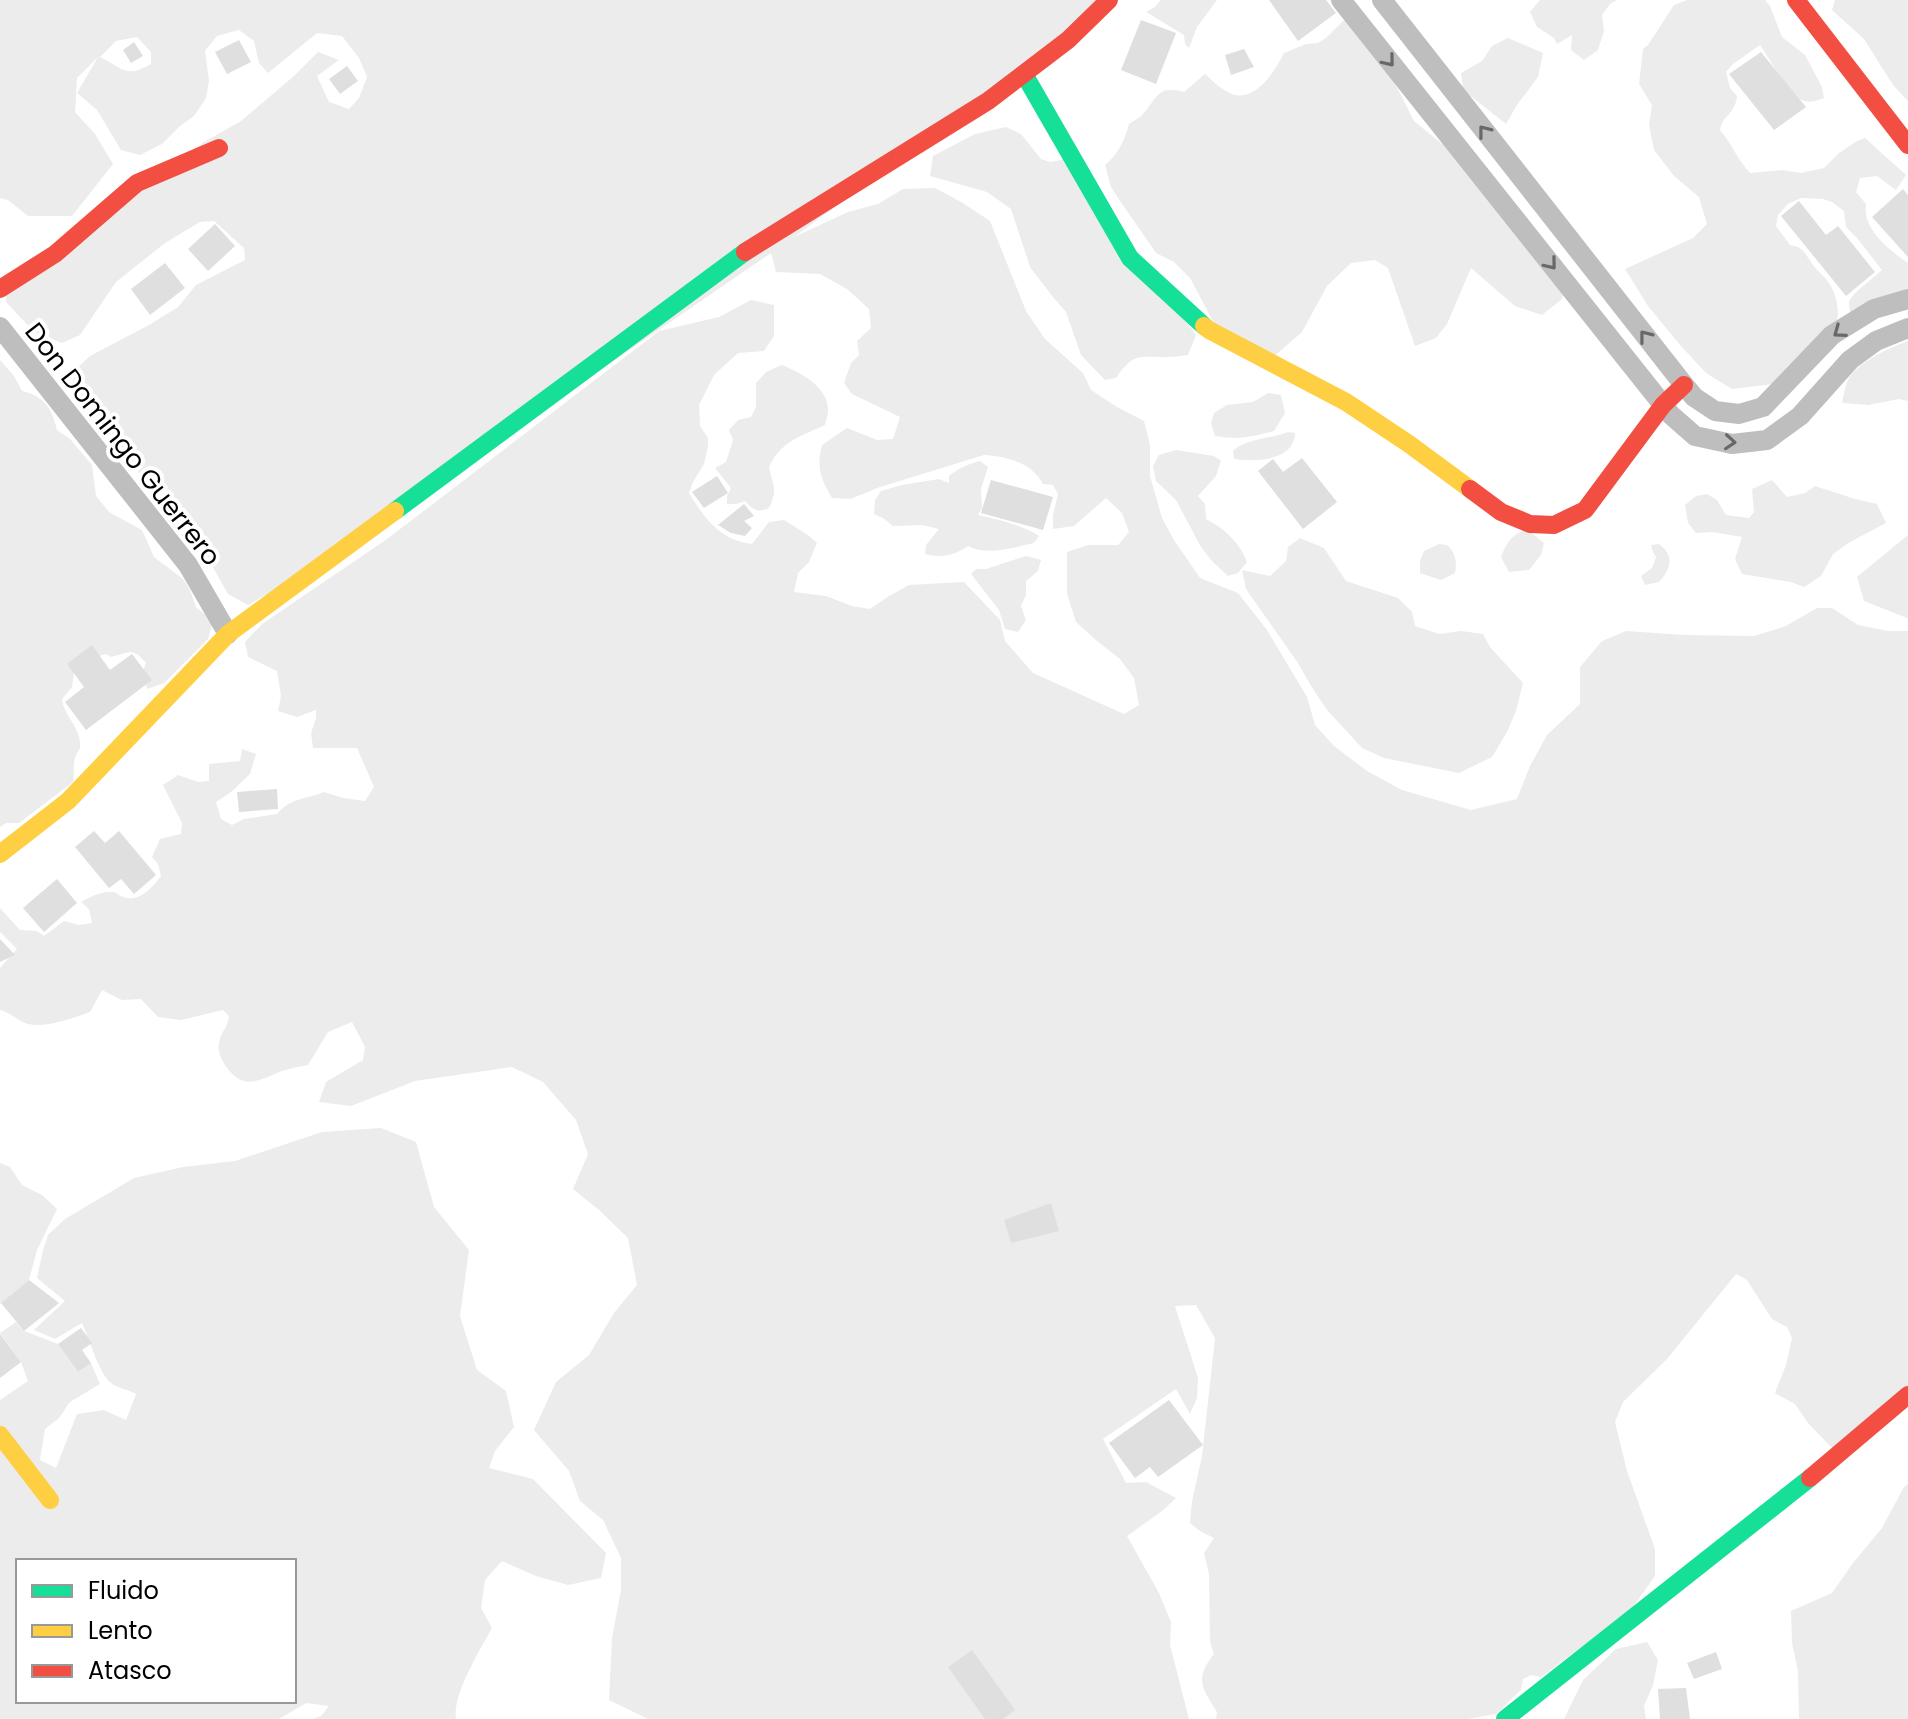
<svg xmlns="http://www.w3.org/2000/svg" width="1908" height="1719" viewBox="0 0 1908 1719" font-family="Poppins,sans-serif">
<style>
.green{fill:#ececec;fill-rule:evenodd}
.building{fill:#dfdfdf}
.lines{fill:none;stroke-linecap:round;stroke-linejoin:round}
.street{stroke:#bebebe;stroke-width:20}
.fast{stroke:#16e098;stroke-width:18}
.slow{stroke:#ffcf43;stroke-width:18}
.jam{stroke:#f24e42;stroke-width:18}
.oneway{stroke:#686868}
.labels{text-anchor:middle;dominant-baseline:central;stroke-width:8;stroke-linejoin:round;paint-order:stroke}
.street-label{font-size:26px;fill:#000;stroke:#fff}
</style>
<rect width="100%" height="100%" fill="#fff"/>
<!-- green -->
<g class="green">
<path d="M0,0H1117L794,237L848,212L878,204L903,189L935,188L963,203L990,221L1026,311L1045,339L1083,373L1091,390L1117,407L1144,421L1150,445V476L1162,518L1174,540L1200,578L1238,593L1267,630L1307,697L1315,725L1334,746L1367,771L1402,790L1471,810L1517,799L1530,766L1547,735L1580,704V667L1602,641L1626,631L1685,635L1754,636L1786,626L1817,608H1832L1858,625L1888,631H1908V1387L1833,1449L1808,1423L1795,1404L1775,1393L1786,1365L1792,1338L1787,1327L1772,1319L1747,1280L1736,1274L1667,1359L1623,1402L1615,1422L1627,1471L1655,1549V1576L1631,1610L1541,1677L1531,1675L1523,1679L1521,1690L1496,1714L1468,1719H1216L1217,1712C1202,1688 1194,1679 1214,1654L1210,1642L1209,1574L1204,1553L1214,1538L1200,1531L1190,1523L1192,1501L1202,1456L1215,1338L1196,1305L1175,1306L1198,1378L1197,1398L1190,1414L1176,1389L1103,1439L1126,1483L1146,1482L1176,1498L1162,1511L1127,1536L1159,1593L1171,1622L1170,1645L1189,1719H648L609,1700L612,1638L621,1590V1558L603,1520L580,1501L569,1471L534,1430L556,1382L589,1355L614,1313L637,1285L628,1238L599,1210L573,1189L588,1154L576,1120L543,1082L512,1067L415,1081L351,1106L319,1102L326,1082L363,1060L365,1047L352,1022L328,1032L308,1065C298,1067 286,1069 277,1073C256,1082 243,1089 227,1068C221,1059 216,1050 220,1039C222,1030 228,1028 229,1016L223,1010L181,1020L158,1017L141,999L122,1000L102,990L90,1012C72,1018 48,1028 28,1024C19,1022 12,1013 0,1010V968L17,949L0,932V908L20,930L37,931L44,936L64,921L79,925L92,923L89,909L81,902C90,897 101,891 112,892C118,892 117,895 123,897C139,903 152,888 161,876L158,864L152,857L160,839L181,834L182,823L163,785L178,775L198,782L209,781V764L240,761L242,749L256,754L250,774L231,792L216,802L221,819L232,825L244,819L277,814C292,797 304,800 324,792L343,798L365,801L374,787L357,748H313L311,733L316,718V710L297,717L278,711L281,696L277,671L248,657L245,642L262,624L387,539L659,331L719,317L751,300L774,305V336L764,351L738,353L714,375L699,405L700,426L708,438V446L704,464L693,482L689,493C705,519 720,540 752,544L769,522L784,520L808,535L817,543L809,562L798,573L794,592L826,596L852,606L870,609L889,596L909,585L964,582L1000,620L1005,641L1033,673L1124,714L1139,705L1134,678L1120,659L1097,641L1076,622L1067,594V552L1088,545H1118L1129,532L1122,513L1106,498L1074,526L1053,529V515L1058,494L1053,485L1043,484C1032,463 1006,456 984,455L880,487L850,499L832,498C821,479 816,467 822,445L847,428L877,440L893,439L900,417L852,394L844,383L851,363L859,355L857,341L871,328L869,309L847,289L820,274L776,272L771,253L309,570L248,605L228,594L211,564L180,527L73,386L74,371L90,356L149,325L178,307L196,285L245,260L244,248L214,221L200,222L165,243L116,282L80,335L62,343L34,332L6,302V284L204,142L241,121L294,76L318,52L339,60L317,76L329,102L349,109L359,98L367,77L359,58L342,36L317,33L268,73L259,63L254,41L239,30L217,36L205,51L209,81L206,98L194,116L180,126L162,144L140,155L121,150L97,110L77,93L98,57L77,78L75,112L95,134L113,164L72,216H28L8,200L0,198ZM137,37L151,52V64C125,79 123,68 100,57L116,41Z"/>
<polygon points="1161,0 1217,0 1197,27 1189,48 1185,44 1184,35 1146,12 1155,7"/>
<polygon points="1540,0 1617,0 1610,4 1602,15 1604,31 1598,50 1584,60 1571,50 1572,35 1557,44 1554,38 1537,27 1530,12"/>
<path d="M1687,0H1765L1770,6L1782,37L1805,55L1822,87L1824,98C1818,100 1812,103 1805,101C1791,98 1769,58 1760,45L1733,64L1726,72L1730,88L1737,96C1735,115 1723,114 1720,130C1732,144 1737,159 1750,173L1782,170L1801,173L1824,168L1839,153L1857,141L1865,138L1906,175L1896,190L1877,176L1860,178L1856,192L1866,204C1862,229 1889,250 1908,263V302L1850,315L1849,301L1855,293L1882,270L1857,238L1846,227L1844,211L1832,202L1823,199L1801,198L1788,204L1778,215L1776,226L1790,245C1804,247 1805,254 1813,265C1816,270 1822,274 1826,279C1837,292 1841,313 1835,328L1774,384L1732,389L1706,373L1680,345L1648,306L1625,269L1693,238L1707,224L1699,197L1674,176L1654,150L1649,125L1652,105L1639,84L1643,49L1648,45L1674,5Z"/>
<polygon points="1835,0 1908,0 1908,101 1893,85 1864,39 1832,10"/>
<path d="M1344,20H1351L1380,54L1414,121L1452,152L1565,284L1562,299L1542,315L1515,306L1471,268L1447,324L1436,338L1415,346L1388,268L1375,260L1351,263L1327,286L1302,332L1272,358L1214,323L1190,278L1174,262L1156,253L1118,198L1111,187L1105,165C1118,154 1125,140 1129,124C1133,121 1137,119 1141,116C1158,99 1156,84 1184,92L1205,74C1212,80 1218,87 1226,91C1252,108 1274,73 1284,53L1306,44L1318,43L1326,38Z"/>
<polygon points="1508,38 1543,53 1538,77 1517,105 1506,124 1463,90 1461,73 1482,61 1492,46"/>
<path d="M1006,127L1021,134L1041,159L1050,162L1068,159L1196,335L1188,355C1181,356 1174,357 1168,357C1139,358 1135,351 1116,378L1105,380L1081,355L1066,312L1053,297L1030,267L1011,209L987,192L930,176L933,156L975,134Z"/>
<path d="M1908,341V401L1899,399L1868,405L1842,403C1844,395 1845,385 1849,378C1860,361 1889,348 1908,341Z"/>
<path d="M0,360L14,376L22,391C44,396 52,408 57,430L70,439L92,465L96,496L109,512L142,530L154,557L183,579L190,590L196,607L213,621L208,639L164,683L148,689C142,678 141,675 146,663C131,646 130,653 111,657L106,654L95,657L75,667L72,687L62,699C63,714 79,726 80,743C81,751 79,748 76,755C72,763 75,773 73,782L19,823H6L0,827Z"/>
<path d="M782,365C801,373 829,387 828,411C828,416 826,420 825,425C801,436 780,442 769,467C773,486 778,489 769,508C758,513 753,510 745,501L736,504H727V496L731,488L715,468L726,462L733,440L729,430L738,420L751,417L756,407V383L766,372Z"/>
<path d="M1268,393L1281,395L1285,413L1274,431C1251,437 1239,440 1215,436L1211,423L1214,413L1227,405L1253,402Z"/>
<path d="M1288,432L1295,433C1294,461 1256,462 1234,459L1233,451C1246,438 1271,439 1288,432Z"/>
<path d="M1176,450L1214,456L1221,461L1216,476L1198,496L1205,504L1206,519C1224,528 1240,543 1247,562L1238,573L1228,576L1212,561L1201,547L1176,500L1156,481L1153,466L1159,455Z"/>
<path d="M980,461L988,467L981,489L982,508L978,515C998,520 1021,524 1039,536L1034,543C1012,548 988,556 968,546C953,556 942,558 925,554L926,545L939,529L922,525L893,526L883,518L874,514L875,500L881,491L902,485L939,479L949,483V476C959,468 968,464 980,461Z"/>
<polygon points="1772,480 1787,497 1805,493 1815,486 1855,499 1877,504 1886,523 1850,542 1833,554 1821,576 1804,587 1791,582 1742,574 1735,559 1742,537 1712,532 1696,533 1688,523 1685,505 1696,496 1707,494 1717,500 1726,515 1749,518 1754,512 1752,489"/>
<path d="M1525,530L1529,531L1544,543L1541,555L1529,570L1509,572L1501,557C1506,544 1511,535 1525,530Z"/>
<polygon points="1908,535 1908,618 1907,618 1864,601 1857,577"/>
<polygon points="1300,538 1324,548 1346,581 1398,598 1412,612 1415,626 1439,634 1461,631 1483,634 1490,647 1523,683 1516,711 1507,732 1492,757 1459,773 1384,758 1362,748 1327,710 1311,686 1298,663 1246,589 1242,570 1270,576 1286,561 1288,547"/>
<path d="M1439,544L1447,545C1456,553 1457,563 1455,573L1441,580L1420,573V561L1424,551Z"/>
<path d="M1659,544C1675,556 1671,569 1659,582L1645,585L1641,576L1652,568L1656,557L1653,552L1651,545Z"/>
<polygon points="1026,556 1041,560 1038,571 1026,581 1026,595 1021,606 1026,620 1018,632 1005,629 999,610 971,574 976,569 986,569"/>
<path d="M381,1128L416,1142L434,1207L469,1250L460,1316L477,1370L506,1391L514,1427L495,1451L489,1468L533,1479L606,1553L601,1578L568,1585L536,1576L502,1561L485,1580L481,1608L492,1628C480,1650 452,1695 456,1719H313L321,1716L329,1706L306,1703L279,1719H0V1400L28,1381L21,1362L0,1333L16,1322L24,1331L58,1344L78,1372L91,1363L100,1384L70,1402L59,1418L45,1429L40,1460L56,1468L77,1414L104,1410L126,1420L136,1394C129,1390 117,1388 111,1383C99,1374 89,1338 82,1323L55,1339L34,1330L65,1301L37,1278L43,1250L48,1235L65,1219L134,1178L183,1167L235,1161L322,1132ZM18,1561H294V1701H18Z"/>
<polygon points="0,1163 10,1167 22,1185 42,1195 57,1209 37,1250 29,1280 0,1304"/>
<polygon points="1908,1484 1908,1719 1799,1719 1798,1671 1792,1643 1791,1611 1832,1593 1853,1563 1882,1528 1904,1487"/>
<polygon points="1647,1642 1658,1660 1653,1685 1644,1706 1646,1719 1564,1719 1583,1680 1616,1649"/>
</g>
<!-- building -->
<g class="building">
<polygon points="1269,0 1326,0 1336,13 1298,41"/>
<polygon points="1141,20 1176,33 1156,84 1121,70"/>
<polygon points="239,40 251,62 227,74 215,52"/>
<polygon points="134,42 143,56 131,63 123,50"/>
<polygon points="1244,49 1254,67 1231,75 1225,55"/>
<polygon points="1761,52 1806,107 1774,130 1729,74"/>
<polygon points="347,66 358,81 340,94 329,79"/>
<polygon points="1903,189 1908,195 1908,257 1872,217"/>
<polygon points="1799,201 1826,235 1838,226 1875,272 1846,296 1781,216"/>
<polygon points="215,224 235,246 208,271 188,249"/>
<polygon points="165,263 185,288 150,315 131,289"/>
<polygon points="1302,458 1337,502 1303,529 1258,471 1273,459 1283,472"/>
<polygon points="717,476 728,493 704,508 692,492"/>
<polygon points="991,480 1053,497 1043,530 981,513"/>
<polygon points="744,504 754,516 744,521 752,528 745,536 731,533 718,525"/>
<polygon points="92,645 110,670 132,654 152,680 86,730 65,702 84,687 67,664"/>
<polygon points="277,789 278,809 239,812 237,792"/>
<polygon points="94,831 105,843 119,831 156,875 134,894 121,879 109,888 75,847"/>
<polygon points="57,879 77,903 44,932 23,908"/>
<polygon points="0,939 15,955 0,962"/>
<polygon points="1051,1203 1059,1231 1011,1243 1004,1220"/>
<polygon points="29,1280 59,1303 24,1331 1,1303"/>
<polygon points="81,1328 92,1343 82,1350 91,1363 78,1372 58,1344"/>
<polygon points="0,1334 21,1362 0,1378"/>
<polygon points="1169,1400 1203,1445 1158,1477 1150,1467 1135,1478 1109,1443"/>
<polygon points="972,1650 1015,1710 1003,1719 985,1719 948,1667"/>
<polygon points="1716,1652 1722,1669 1694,1679 1687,1663"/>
<polygon points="1686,1688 1690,1719 1660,1719 1658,1689"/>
</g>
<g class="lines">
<!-- street -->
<g class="street">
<polyline points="1341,0 1671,415 1695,436 1732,444 1767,440 1800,416 1850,360 1876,341 1908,328"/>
<polyline points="1382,0 1684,385 1694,397 1715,411 1739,414 1763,407 1832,335 1874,309 1908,299"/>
<polyline points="0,327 188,565 228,634"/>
</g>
<!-- fast -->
<g class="fast">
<polyline points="1024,74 1130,258 1204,326"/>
<polyline points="395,511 745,252"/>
<polyline points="1505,1719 1810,1478"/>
</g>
<!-- slow -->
<g class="slow">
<polyline points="1204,326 1209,330 1346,402 1409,444 1470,489"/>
<polyline points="0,854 68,801 228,634 395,511"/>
<polyline points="0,1435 50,1500"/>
</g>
<!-- jam -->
<g class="jam">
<polyline points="1796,0 1908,145"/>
<polyline points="745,252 988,101 1068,40 1109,0"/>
<polyline points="0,289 55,254 137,183 219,148"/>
<polyline points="1470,489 1501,512 1530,524 1554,525 1585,510 1663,405 1684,385"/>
<polyline points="1810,1478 1908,1395"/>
</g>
</g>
<!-- one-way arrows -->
<defs><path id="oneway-chevron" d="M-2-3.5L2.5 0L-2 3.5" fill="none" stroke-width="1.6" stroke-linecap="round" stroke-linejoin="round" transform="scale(2)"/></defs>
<g class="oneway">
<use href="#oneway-chevron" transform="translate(1389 61) rotate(51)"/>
<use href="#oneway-chevron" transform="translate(1484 131) rotate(-128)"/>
<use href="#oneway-chevron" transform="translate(1551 264) rotate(51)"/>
<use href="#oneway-chevron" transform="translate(1839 332) rotate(144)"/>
<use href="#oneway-chevron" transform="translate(1645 336) rotate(-128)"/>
<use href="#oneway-chevron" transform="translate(1730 442) rotate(4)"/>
</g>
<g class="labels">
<!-- street labels -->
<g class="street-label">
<text transform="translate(123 444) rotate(52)">Don Domingo Guerrero</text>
</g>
</g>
<!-- legend -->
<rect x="16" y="1559" width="280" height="144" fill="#ffffff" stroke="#999999" stroke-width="2"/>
<rect x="32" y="1585" width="40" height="12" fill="#16e098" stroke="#999999" stroke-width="2"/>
<text x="88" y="1599" font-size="24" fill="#000000">Fluido</text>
<rect x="32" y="1625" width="40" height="12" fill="#ffcf43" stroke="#999999" stroke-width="2"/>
<text x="88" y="1639" font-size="24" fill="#000000">Lento</text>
<rect x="32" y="1665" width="40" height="12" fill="#f24e42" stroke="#999999" stroke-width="2"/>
<text x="88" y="1679" font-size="24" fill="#000000">Atasco</text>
</svg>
